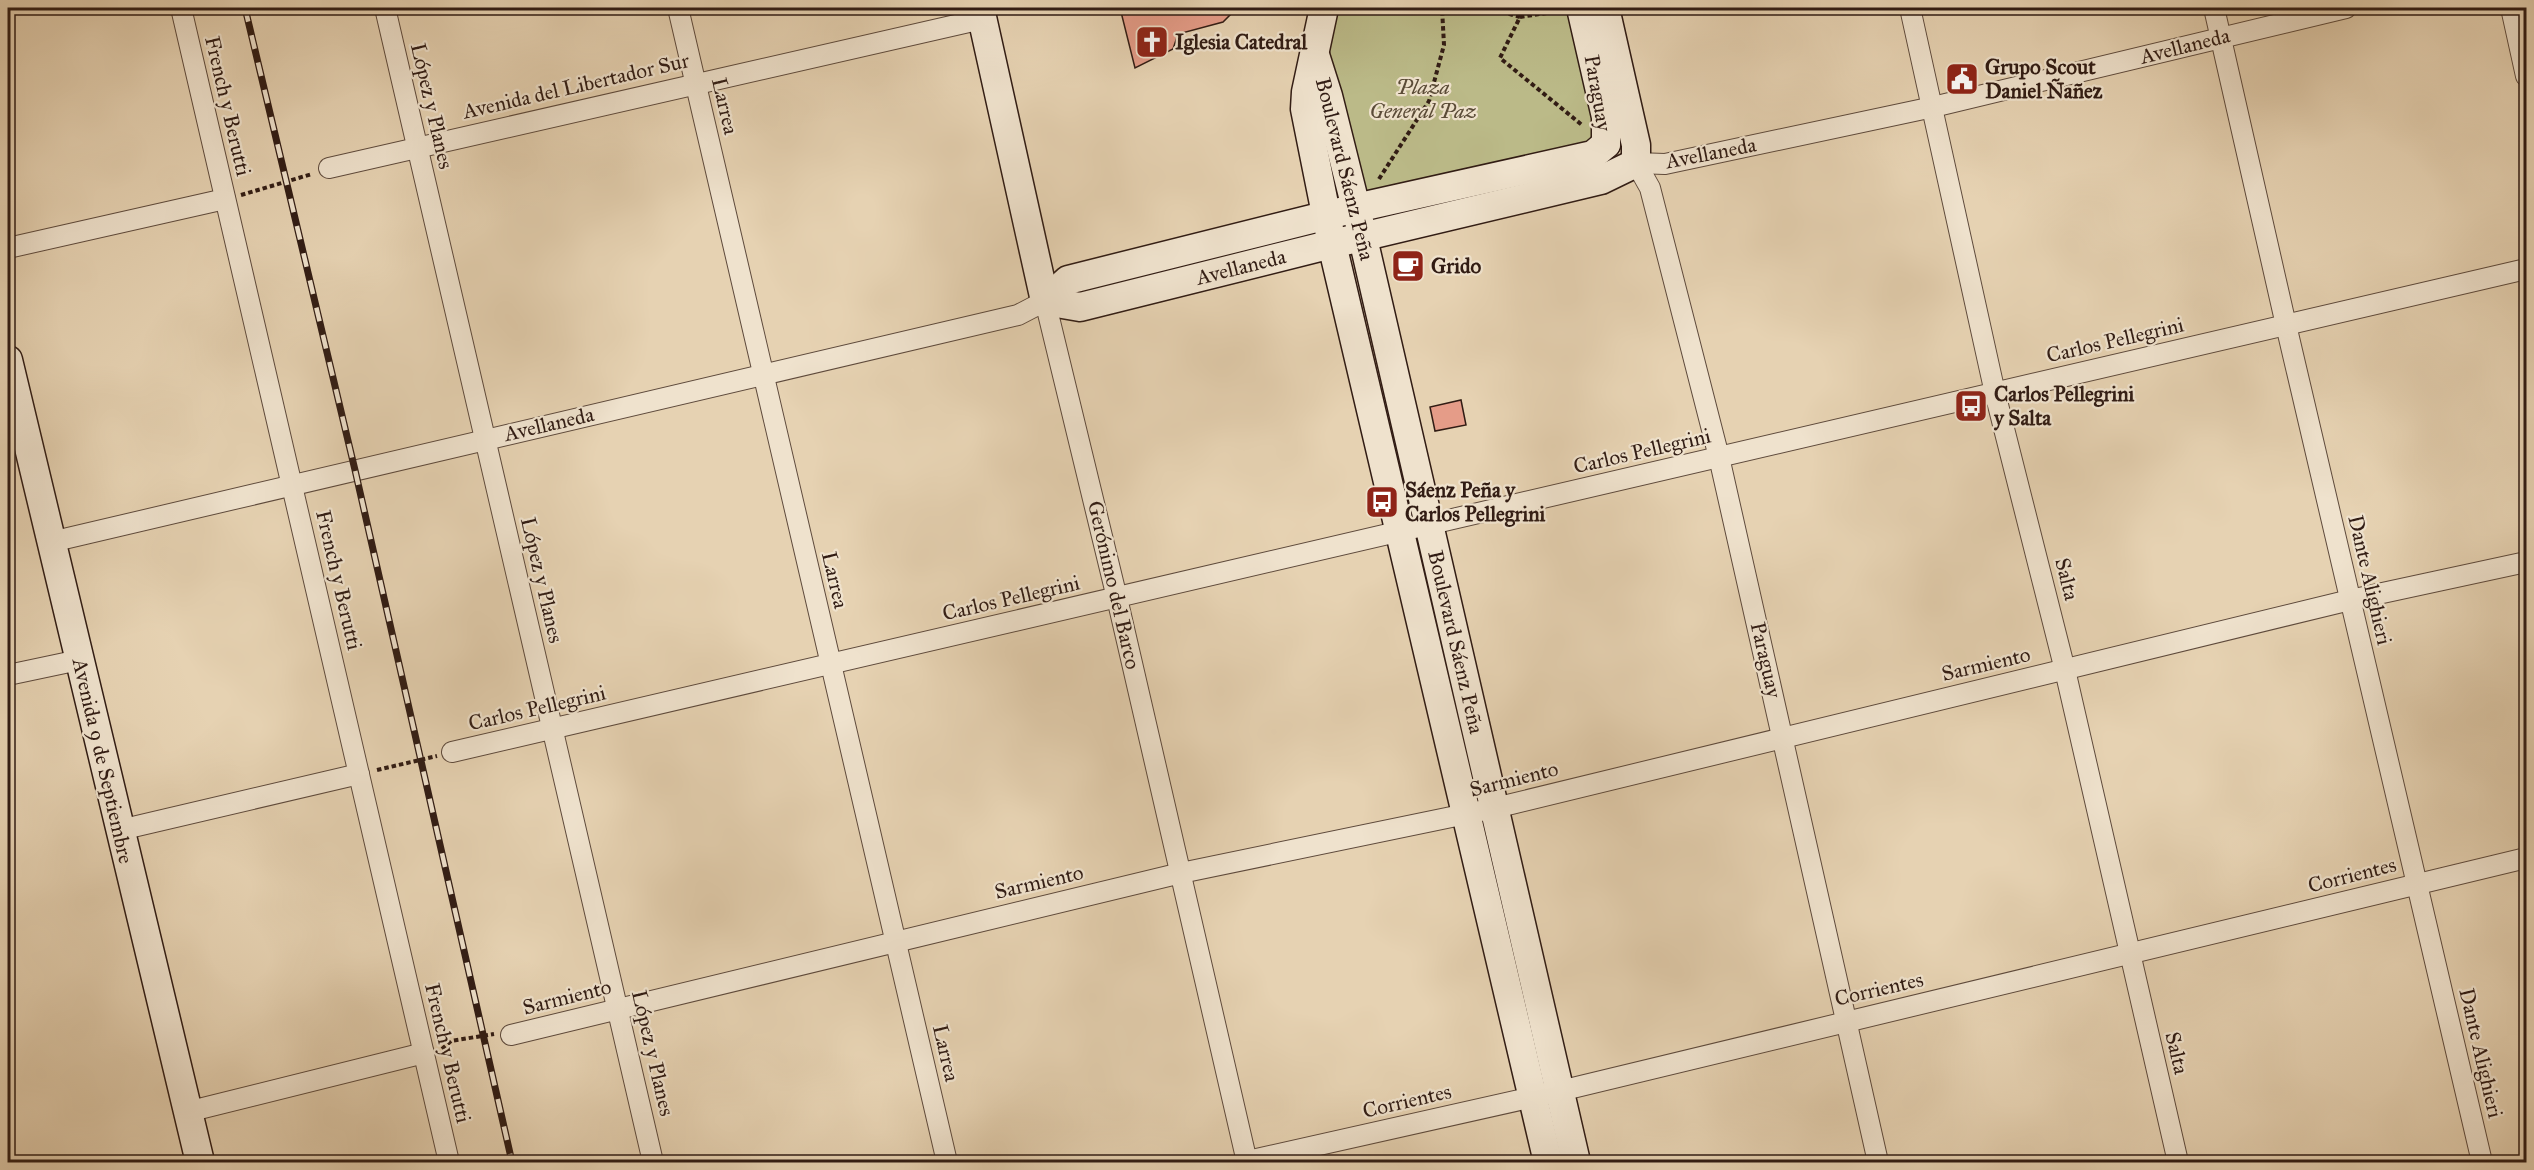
<svg xmlns="http://www.w3.org/2000/svg" width="2534" height="1170" viewBox="0 0 2534 1170" font-family="'IM FELL Great Primer',serif">
<style>
.green{fill:#bbba88;stroke:#766b4e;stroke-width:1.5}
.building{fill:#e59c88;stroke:#311c14;stroke-width:1.5}
.lines{fill:none;stroke-linecap:round;stroke-linejoin:round}
.street-casing{stroke:#5e4a3c;stroke-width:22}
.secondary-casing{stroke:#311c14;stroke-width:31}
.path{stroke:#311c14;stroke-width:4;stroke-dasharray:4.5 3;stroke-linecap:butt}
.street{stroke:#efe2cd;stroke-width:20}
.secondary{stroke:#efe2cd;stroke-width:28}
.rail-casing{stroke:#311c14;stroke-width:7}
.rail{stroke:#efe2cd;stroke-width:4.5;stroke-dasharray:14;stroke-linecap:butt}
.labels{text-anchor:middle;dominant-baseline:central;stroke-width:4.5;stroke-linejoin:round;paint-order:stroke}
.poi-label{font-size:21px;font-weight:bold;fill:#311c14;stroke:#efe2cd;text-anchor:start}
.street-label{font-size:21px;fill:#311c14;stroke:#efe2cd}
.park-label{font-size:21px;font-style:italic;fill:#5a4b37;stroke:#efe2cd}
</style>
<rect width="100%" height="100%" fill="#e6d2b2"/>
<filter id="stains"><feTurbulence type="fractalNoise" baseFrequency=".00333" numOctaves="4"/><feColorMatrix values="0 0 0 0 .2 0 0 0 0 .09 0 0 0 0 .02 0 0 0 .5 -.17"/></filter>
<radialGradient id="worn" r=".72"><stop offset=".6" stop-color="#630" stop-opacity="0"/><stop offset="1" stop-color="#630" stop-opacity=".3"/></radialGradient>
<!-- green -->
<polygon class="green" points="1324,8 1581,8 1606,144 1356,208 1328,96"/>
<!-- building -->
<g class="building">
<polygon points="1120,8 1237,8 1223,22 1178,34 1173,49 1135,68"/>
<polygon points="1461,400 1466,425 1435,431 1430,407"/>
</g>
<g class="lines">
<!-- street casing -->
<g class="street-casing">
<g id="street">
<polyline points="181,8 449,1162"/>
<polyline points="385,8 653,1162"/>
<polyline points="678,8 947,1162"/>
<polyline points="1910,8 1995,393 2065,670 2178,1162"/>
<polyline points="2214,8 2286,325 2482,1162"/>
<polyline points="2511,8 2526,76"/>
<polyline points="1636,163 1650,188 1719,457 1878,1162"/>
<polyline points="1636,163 1665,164 1933,107 2346,8"/>
<polyline points="329,168 982,19"/>
<polyline points="8,248 225,199"/>
<polyline points="51,542 1018,315 1045,301 1117,598 1247,1162"/>
<polyline points="8,675 79,660"/>
<polyline points="452,752 2526,269"/>
<polyline points="120,830 359,774"/>
<polyline points="511,1035 1181,873 1495,808 2350,600 2526,562"/>
<polyline points="187,1112 424,1053"/>
<polyline points="1243,1162 1560,1091 2526,858"/>
</g>
</g>
<!-- secondary casing -->
<g class="secondary-casing">
<g id="secondary">
<polyline points="980,8 1045,301"/>
<polyline points="1324,8 1306,92 1305,109 1332,244 1548,1162"/>
<polyline points="1581,8 1606,117 1606,144"/>
<polyline points="1605,8 1636,145 1636,163"/>
<polyline points="1315,55 1328,96 1356,208 1576,1162"/>
<polyline points="1045,301 1080,307 1332,244 1601,180 1636,163"/>
<polyline points="1045,301 1068,280 1356,208 1593,155 1606,144"/>
<polyline points="8,360 200,1162"/>
</g>
</g>
<!-- path -->
<g class="path">
<polyline points="1403,8 1408,8"/>
<polyline points="1487,8 1520,17 1500,58 1582,125"/>
<polyline points="1520,17 1560,11"/>
<polyline points="1379,179 1429,101 1444,45 1442,8"/>
<polyline points="241,195 312,174"/>
<polyline points="377,770 437,756"/>
<polyline points="442,1049 451,1041 494,1034"/>
</g>
<!-- street -->
<use href="#street" class="street"/>
<!-- secondary -->
<use href="#secondary" class="secondary"/>
<!-- rail casing -->
<g class="rail-casing">
<polyline id="rail" points="245,8 355,470 512,1162"/>
</g>
<!-- rail -->
<use href="#rail" class="rail"/>
</g>
<!-- icons -->
<defs>
<g id="church-square" transform="scale(1.725)"><rect x="-9" y="-9" width="18" height="18" rx="4" fill="#8f2418" stroke="#efe2cd"/><path d="M-1.2-6h2.4v3.5h3.3v2.4h-3.3V6h-2.4V-.1h-3.3v-2.4h3.3Z" fill="#fff"/></g>
<g id="civic-square" transform="scale(1.725)"><rect x="-9" y="-9" width="18" height="18" rx="4" fill="#8f2418" stroke="#efe2cd"/><path d="M-.6-6.5H3V-4.5H.6V-3L4-1V1h2V6H-6V1h2V-1L-.6-3ZM-1.2 2.5V6h2.4V2.5Z" fill="#fff"/></g>
<g id="cafe-square" transform="scale(1.725)"><rect x="-9" y="-9" width="18" height="18" rx="4" fill="#8f2418" stroke="#efe2cd"/><path d="M-5.5-4.5H6V0H3Q3 3.5 0 3.5H-2.5Q-5.5 3.5-5.5 0ZM3-3.2v2h1.7v-2ZM-6 4.5H4V6H-6Z" fill="#fff"/></g>
<g id="bus-square" transform="scale(1.725)"><rect x="-9" y="-9" width="18" height="18" rx="4" fill="#8f2418" stroke="#efe2cd"/><path d="M-5-6H5V4H4V6H2V4H-2V6H-4V4H-5ZM-3.5-4V0h7V-4ZM-3.5 1.2v1.5H-2V1.2ZM2 1.2v1.5H3.5V1.2Z" fill="#fff"/></g>
</defs>
<g fill-rule="evenodd">
<use href="#church-square" x="1152" y="42"/>
<use href="#civic-square" x="1962" y="79"/>
<use href="#cafe-square" x="1408" y="266"/>
<use href="#bus-square" x="1971" y="406"/>
<use href="#bus-square" x="1382" y="502"/>
</g>
<g class="labels">
<!-- poi labels -->
<g class="poi-label">
<text x="1175" y="42">Iglesia Catedral</text>
<text x="1985" y="67">Grupo Scout<tspan x="1985" dy="24">Daniel Ñañez</tspan></text>
<text x="1431" y="266">Grido</text>
<text x="1994" y="394">Carlos Pellegrini<tspan x="1994" dy="24">y Salta</tspan></text>
<text x="1405" y="490">Sáenz Peña y<tspan x="1405" dy="24">Carlos Pellegrini</tspan></text>
</g>
<!-- street labels -->
<g class="street-label">
<text transform="translate(2185 46) rotate(-14)">Avellaneda</text>
<text transform="translate(576 86) rotate(-13)">Avenida del Libertador Sur</text>
<text transform="translate(1598 93) rotate(80)">Paraguay</text>
<text transform="translate(228 106) rotate(77)">French y Berutti</text>
<text transform="translate(432 106) rotate(77)">López y Planes</text>
<text transform="translate(725 106) rotate(77)">Larrea</text>
<text transform="translate(1711 153) rotate(-11)">Avellaneda</text>
<text transform="translate(1345 169) rotate(76)">Boulevard Sáenz Peña</text>
<text transform="translate(1241 267) rotate(-14)">Avellaneda</text>
<text transform="translate(2115 340) rotate(-13)">Carlos Pellegrini</text>
<text transform="translate(549 424) rotate(-13)">Avellaneda</text>
<text transform="translate(1642 451) rotate(-13)">Carlos Pellegrini</text>
<text transform="translate(2067 579) rotate(76)">Salta</text>
<text transform="translate(339 580) rotate(77)">French y Berutti</text>
<text transform="translate(542 580) rotate(77)">López y Planes</text>
<text transform="translate(835 580) rotate(77)">Larrea</text>
<text transform="translate(2370 580) rotate(77)">Dante Alighieri</text>
<text transform="translate(1114 585) rotate(77)">Gerónimo del Barco</text>
<text transform="translate(1011 598) rotate(-13)">Carlos Pellegrini</text>
<text transform="translate(1456 642) rotate(77)">Boulevard Sáenz Peña</text>
<text transform="translate(1766 660) rotate(77)">Paraguay</text>
<text transform="translate(1986 664) rotate(-13)">Sarmiento</text>
<text transform="translate(537 708) rotate(-13)">Carlos Pellegrini</text>
<text transform="translate(103 761) rotate(77)">Avenida 9 de Septiembre</text>
<text transform="translate(1514 779) rotate(-14)">Sarmiento</text>
<text transform="translate(2352 875) rotate(-14)">Corrientes</text>
<text transform="translate(1039 882) rotate(-13)">Sarmiento</text>
<text transform="translate(1879 989) rotate(-13)">Corrientes</text>
<text transform="translate(567 997) rotate(-14)">Sarmiento</text>
<text transform="translate(448 1053) rotate(77)">French y Berutti</text>
<text transform="translate(653 1053) rotate(77)">López y Planes</text>
<text transform="translate(946 1053) rotate(77)">Larrea</text>
<text transform="translate(2177 1053) rotate(77)">Salta</text>
<text transform="translate(2481 1053) rotate(77)">Dante Alighieri</text>
<text transform="translate(1407 1101) rotate(-13)">Corrientes</text>
</g>
<!-- park labels -->
<g class="park-label">
<text x="1423" y="87">Plaza<tspan x="1423" dy="24">General Paz</tspan></text>
</g>
</g>
<!-- margin -->
<rect width="2534" height="1170" fill="none" stroke="#e6d2b2" stroke-width="30"/>
<rect x="9" y="9" width="2516" height="1152" fill="none" stroke="#311c14" stroke-width="3"/>
<rect x="15" y="15" width="2504" height="1140" fill="none" stroke="#311c14" stroke-width="1.5"/>
<rect width="100%" height="100%" filter="url(#stains)"/>
<rect width="100%" height="100%" fill="url(#worn)"/>
</svg>
